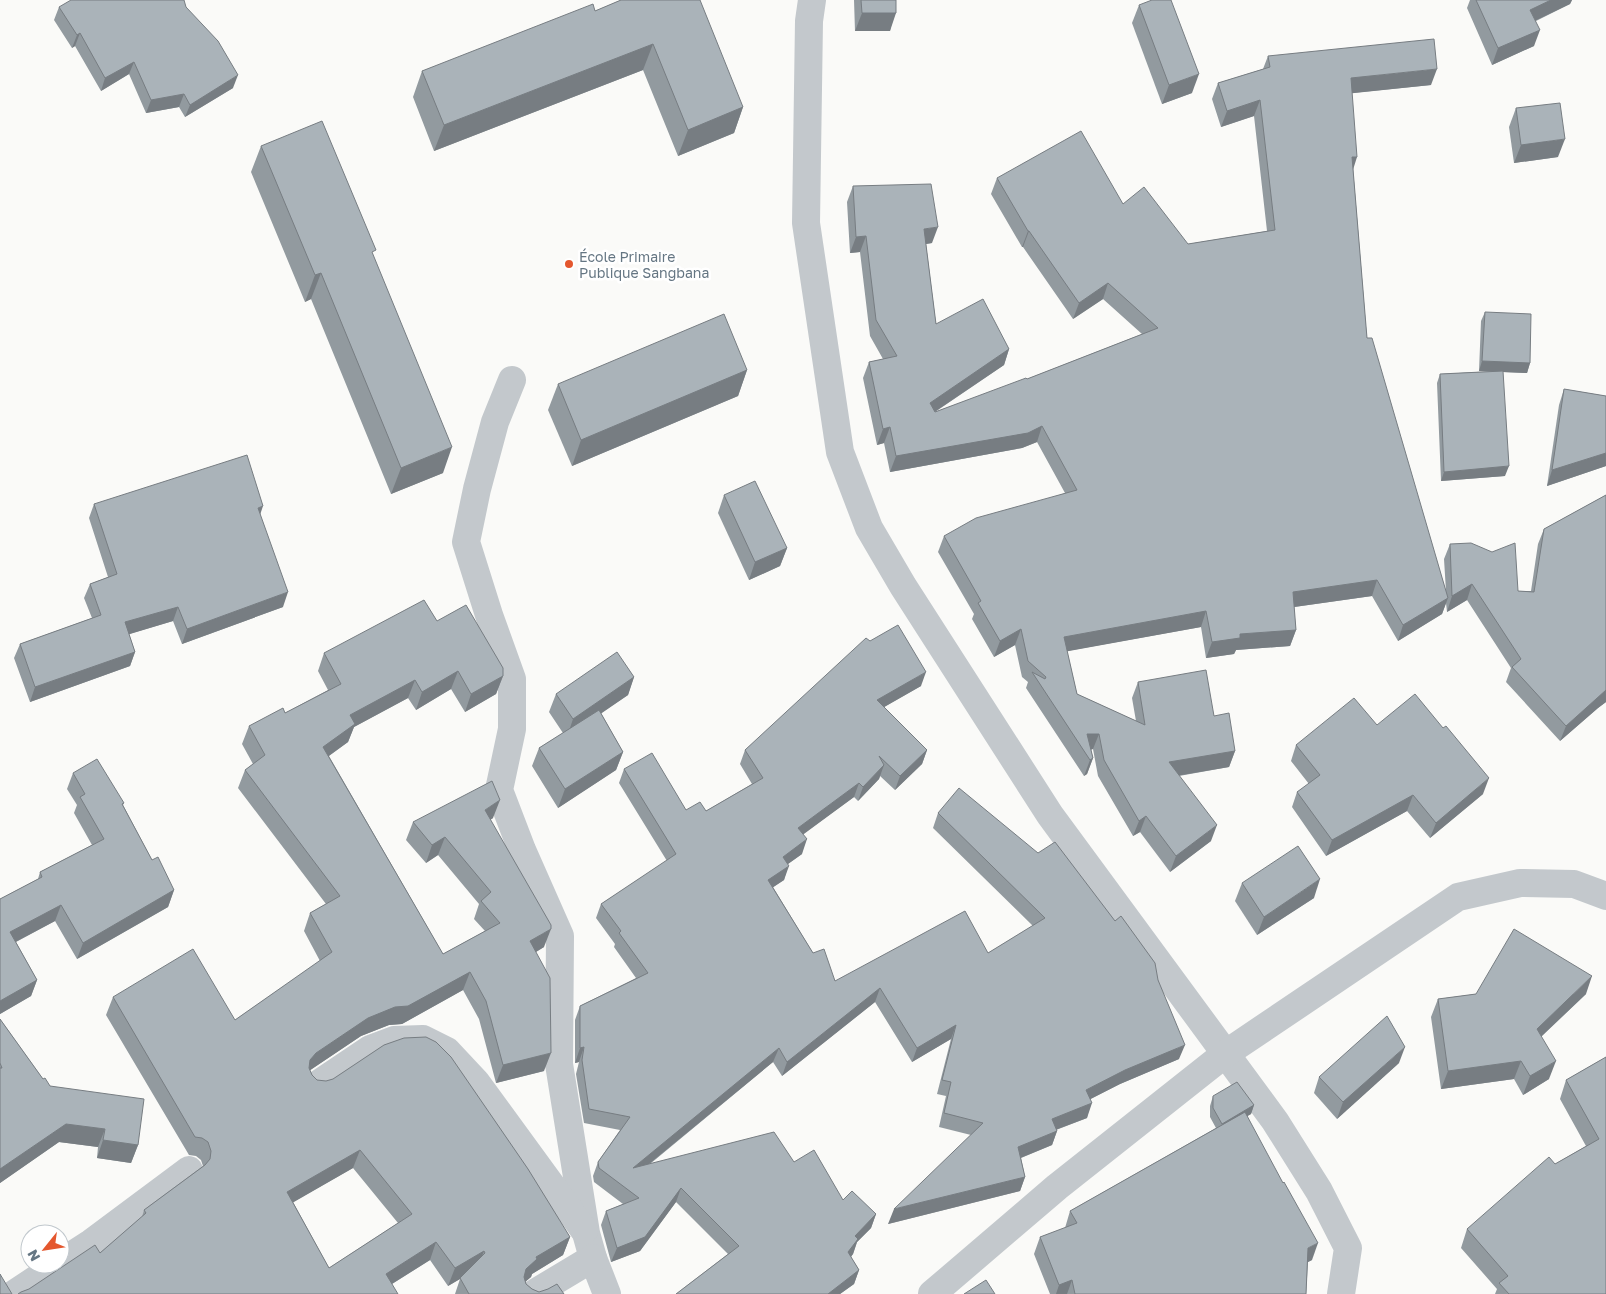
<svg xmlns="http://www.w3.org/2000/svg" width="1606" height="1294" viewBox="0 0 1606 1294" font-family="'Golos Text',sans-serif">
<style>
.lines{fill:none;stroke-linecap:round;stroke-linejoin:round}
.street{stroke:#c3c8cc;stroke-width:28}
.wall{fill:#929a9f;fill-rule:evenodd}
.shaded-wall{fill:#777d82}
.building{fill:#aab3b9;stroke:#777d82;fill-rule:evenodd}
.poi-dot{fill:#e4572e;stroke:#fff;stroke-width:2}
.labels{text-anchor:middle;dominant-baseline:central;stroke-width:5;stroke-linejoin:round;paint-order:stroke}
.poi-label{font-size:14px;fill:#657683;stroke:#fff;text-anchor:start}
</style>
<rect width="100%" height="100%" fill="#fafaf8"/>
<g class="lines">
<!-- street -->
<g class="street">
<polyline points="812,0 809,21 806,223 840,452 869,528 903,586 1050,815 1275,1121 1319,1191 1348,1248 1341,1294"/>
<polyline points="512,380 495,422 477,489 466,542 489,615 512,679 512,729 499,790 522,850 560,936 559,1064 586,1233 593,1258 607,1294"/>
<polyline points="318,1084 370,1049 394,1040 423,1039 447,1051 476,1082 584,1230"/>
<polyline points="60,1263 91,1243 189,1170"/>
<polyline points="14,1294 59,1264"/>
<polyline points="533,1294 593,1258"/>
<polyline points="932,1294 1057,1187 1225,1054 1458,897 1520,883 1574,884 1606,896"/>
</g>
</g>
<!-- wall -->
<g class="wall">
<polygon points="621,0 743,107 734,133 678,156 643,70 434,151 413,97 422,71 595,11"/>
<polygon points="854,0 896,0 890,31 855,31"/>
<polygon points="1470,0 1572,0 1570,4 1536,21 1534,46 1492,65 1467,8"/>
<polygon points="1139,5 1192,93 1162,104 1132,23"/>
<polygon points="59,7 186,7 233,88 185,117 179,107 146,113 129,74 101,91 75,46 72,48 54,20"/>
<polygon points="1268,56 1431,85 1352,93 1353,168 1367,338 1446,591 1444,559 1450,544 1518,591 1531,591 1538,544 1544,529 1606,495 1606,702 1598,708 1560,741 1506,682 1511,668 1467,600 1447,612 1446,603 1442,614 1398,641 1372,596 1294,607 1296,630 1290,646 1236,650 1234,654 1206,658 1201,627 1067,651 1077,694 1136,721 1132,698 1138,682 1214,716 1235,751 1229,767 1179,776 1211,841 1170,872 1140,832 1133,836 1098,776 1093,749 1091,750 1093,758 1087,774 1084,776 1026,688 1028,682 1022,677 1015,645 994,657 972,619 974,614 938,552 944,536 1065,493 1037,442 1022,448 890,472 884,443 877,445 863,378 869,362 883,359 870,336 860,252 850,253 847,202 853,186 932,243 926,244 936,324 1009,349 1004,365 935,412 1027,379 1142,334 1103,299 1073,319 1023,247 1022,247 991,194 997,178 1123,204 1188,244 1267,231 1254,116 1221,127 1212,99 1218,83 1263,69"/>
<polygon points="1516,108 1558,157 1514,163 1509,127"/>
<polygon points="261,146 443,473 391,494 311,299 305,302 251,172"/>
<polygon points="1485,312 1530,363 1527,373 1503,372 1505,476 1441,481 1437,383 1440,374 1494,371 1479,371 1481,321"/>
<polygon points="747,370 738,396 572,466 548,410 558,384"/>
<polygon points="1564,389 1606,396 1606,466 1547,486 1559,405"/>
<polygon points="724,495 787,548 780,566 749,580 718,513"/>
<polygon points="94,504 260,514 283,607 182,644 173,621 129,634 135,652 130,666 30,702 14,658 20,644 92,618 84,598 90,584 108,577 89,518"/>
<path d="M437,621L503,676L496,694L465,712L451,689L416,710L408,698L354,727L348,742L329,756L443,954L485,931L474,919L479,904L438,855L426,863L406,840L413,822L493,818L490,820L544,947L536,952L544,1071L496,1083L479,1019L463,990L402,1024L389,1025L361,1036L310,1070L312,1075L317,1080L570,1237L563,1255L532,1274L531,1277L525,1282L526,1284L532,1289L539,1292L564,1294H455L460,1279L448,1286L430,1260L392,1284L29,1289L100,1253L142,1217L144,1210L203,1166L201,1160L196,1156L189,1155L106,1015L113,997L235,1020L320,961L304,931L310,913L326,904L238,788L245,770L253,764L242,744L249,726L285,713L328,690L318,671L324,653ZM353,1168L398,1223L329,1268L293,1202Z"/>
<polygon points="870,641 921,686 884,707 927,750 922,764 895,790 880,776 879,779 858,801 854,797 803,834 802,854 788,864 784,880 773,887 813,953 835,981 988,953 1033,926 933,828 938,813 1158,980 1179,1059 1120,1084 1090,1099 1087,1118 1056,1130 1057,1131 1052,1145 1021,1158 1025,1177 1020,1191 888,1224 971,1135 939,1127 946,1096 937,1094 951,1039 912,1062 875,1002 782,1076 773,1062 650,1164 794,1162 843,1200 876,1214 871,1228 857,1242 853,1254 851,1257 859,1270 854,1284 840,1294 676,1294 728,1254 676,1202 640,1251 611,1262 601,1225 606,1211 623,1204 594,1182 593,1176 598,1162 620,1130 584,1123 576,1074 579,1062 575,1063 575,1020 580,1006 636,978 614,947 615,944 596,918 601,904 667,861 619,783 624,769 686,810 706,811 752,784 740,764 745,750"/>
<polygon points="634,677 628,695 601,713 623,752 616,770 558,808 532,766 539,748 563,733 549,712 556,694"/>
<polygon points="1377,725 1483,794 1430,838 1407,811 1326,856 1292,807 1297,792 1309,784 1291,761 1296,745"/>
<polygon points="73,773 124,803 123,805 152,860 174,890 168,907 77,959 55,921 16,942 37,980 31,996 0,1014 0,899 38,879 40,872 92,845 74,813 77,805 67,789"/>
<polygon points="1242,883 1314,898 1257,935 1235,901"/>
<polygon points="1476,994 1586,994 1541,1037 1549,1079 1523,1095 1514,1079 1441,1089 1431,1017 1438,999"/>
<polygon points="0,1019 43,1079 50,1086 138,1145 131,1163 97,1158 98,1147 59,1142 0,1183"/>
<polygon points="1606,1057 1606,1294 1495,1294 1497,1289 1461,1248 1467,1229 1555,1164 1586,1146 1560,1099 1566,1080"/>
<polygon points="1399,1063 1337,1119 1314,1093 1319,1077"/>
<polygon points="1213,1096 1254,1105 1251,1114 1247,1116 1312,1260 1308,1262 1306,1294 1050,1294 1034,1254 1040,1237 1065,1228 1070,1211 1216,1128 1210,1117 1210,1106"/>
</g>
<!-- shaded-wall -->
<g class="shaded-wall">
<polygon points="1551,0 1572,0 1570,4 1524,26 1530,10"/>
<polygon points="862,13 896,13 890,31 855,31"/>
<polygon points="1540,30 1534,46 1492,65 1498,48"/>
<polygon points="80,33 75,46 72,48 77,35"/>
<polygon points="653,44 643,70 434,151 444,125"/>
<polygon points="134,62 129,74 101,91 105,78"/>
<polygon points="1437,69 1431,85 1345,94 1351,78"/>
<polygon points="1199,74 1192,93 1162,104 1169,85"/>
<polygon points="238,75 233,88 185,117 190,105"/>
<polygon points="184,94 179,107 146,113 151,100"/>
<polygon points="1260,100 1254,116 1221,127 1227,111"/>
<polygon points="743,107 734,133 678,156 688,130"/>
<polygon points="1565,139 1558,157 1514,163 1521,145"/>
<polygon points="1352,157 1357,157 1352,173"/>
<polygon points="938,227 932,243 919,245 924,229"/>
<polygon points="1028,231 1029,231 1023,247 1022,247"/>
<polygon points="866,236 860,252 850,253 856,237"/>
<polygon points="321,273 311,299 305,302 315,275"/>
<polygon points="1108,283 1103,299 1073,319 1079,303"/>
<polygon points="1009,349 1004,365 924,419 930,403"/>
<polygon points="1482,361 1530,363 1527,373 1479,371"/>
<polygon points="747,370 738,396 572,466 581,440"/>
<polygon points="1042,426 1037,442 1022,448 890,472 896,456"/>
<polygon points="890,427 884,443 877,445 883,429"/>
<polygon points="452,447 443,473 391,494 401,468"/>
<polygon points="1606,453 1606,466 1547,486 1552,470"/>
<polygon points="1509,466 1505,476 1441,481 1444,472"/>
<polygon points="263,506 258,521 258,508"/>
<polygon points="787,548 780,566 749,580 755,562"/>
<polygon points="1377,580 1372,596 1287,608 1293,592"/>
<polygon points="1472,584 1467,600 1447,612 1452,596"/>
<polygon points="288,592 283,607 182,644 187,629"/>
<polygon points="1448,598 1442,614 1398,641 1403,625"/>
<polygon points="178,607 173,621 120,637 125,622"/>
<polygon points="1206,611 1201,627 1058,653 1064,637"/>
<polygon points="1021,629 1015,645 994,657 1000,641"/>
<polygon points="1296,630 1290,646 1236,650 1234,654 1206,658 1212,642 1240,634"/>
<polygon points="135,652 130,666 30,702 35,687"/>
<polygon points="458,671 451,689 416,710 422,692"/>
<polygon points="926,672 921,686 872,714 877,700"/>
<polygon points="503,676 496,694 465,712 471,694"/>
<polygon points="634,677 628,695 567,737 573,719"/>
<polygon points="415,680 408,698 354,727 348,742 316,765 323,747 350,715"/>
<polygon points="1606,690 1606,702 1598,708 1560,741 1566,726"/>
<polygon points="1087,734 1099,734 1093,749 1083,750"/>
<polygon points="927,750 922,764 895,790 900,776"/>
<polygon points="1235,751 1229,767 1164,778 1169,762"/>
<polygon points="623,752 616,770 558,808 565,789"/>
<polygon points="1093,758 1087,774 1084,776 1090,760"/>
<polygon points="884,765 879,779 858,801 863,787"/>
<polygon points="1489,778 1483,794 1430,838 1436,823"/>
<polygon points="859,783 854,797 793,842 798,828"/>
<polygon points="1413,795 1407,811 1326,856 1332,840"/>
<polygon points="500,800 493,818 478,828 485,810"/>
<polygon points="1146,816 1140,832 1133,836 1139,821"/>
<polygon points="1217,825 1211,841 1170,872 1176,856"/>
<polygon points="445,837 438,855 426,863 432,845"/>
<polygon points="807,839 802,854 778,871 783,857"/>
<polygon points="789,866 784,880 763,894 768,880"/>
<polygon points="1320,879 1314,898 1257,935 1264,917"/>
<polygon points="174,890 168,907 77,959 83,943"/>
<polygon points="61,905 55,921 4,948 10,932"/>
<polygon points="551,929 544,947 524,959 530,941"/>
<polygon points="470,972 463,990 402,1024 389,1025 361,1036 309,1071 304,1078 310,1060 316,1053 368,1018"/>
<polygon points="1592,976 1586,994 1530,1047 1537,1029"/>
<polygon points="37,980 31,996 0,1014 0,1001"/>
<polygon points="880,988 875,1002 782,1076 787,1062"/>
<polygon points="956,1025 951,1039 912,1062 917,1048"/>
<polygon points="1185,1045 1179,1059 1120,1084 1081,1104 1086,1090 1125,1070"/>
<polygon points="584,1047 579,1062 575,1063 580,1048"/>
<polygon points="1405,1047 1399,1063 1337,1119 1343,1102"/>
<polygon points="779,1048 773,1062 627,1182 633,1168"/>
<polygon points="551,1053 544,1071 496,1083 503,1065"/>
<polygon points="1521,1061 1514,1079 1441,1089 1448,1071"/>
<polygon points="1556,1061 1549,1079 1523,1095 1530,1076"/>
<polygon points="1092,1103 1087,1118 1047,1133 1052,1119"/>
<polygon points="1254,1105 1251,1114 1219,1133 1222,1124"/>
<polygon points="66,1124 105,1129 98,1147 59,1142 0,1183 0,1169"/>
<polygon points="1057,1131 1052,1145 1013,1161 1018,1147"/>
<polygon points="103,1140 138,1145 131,1163 97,1158"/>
<polygon points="360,1150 353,1168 280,1210 287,1192"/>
<polygon points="1025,1177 1020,1191 888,1224 894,1209"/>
<polygon points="681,1188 676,1202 640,1251 611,1262 617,1248"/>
<polygon points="876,1214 871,1228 857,1242 853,1254 842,1267 848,1252 855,1236"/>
<polygon points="570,1237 563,1255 532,1274 531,1277 519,1287 526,1269 536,1257"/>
<polygon points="436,1242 430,1260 379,1292 386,1274"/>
<polygon points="1318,1243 1312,1260 1302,1265 1308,1248"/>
<polygon points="484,1251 477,1269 448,1286 455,1268"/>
<polygon points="859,1270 854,1284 840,1294 828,1294"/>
<polygon points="1072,1280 1067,1294 1056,1294 1059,1285"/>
</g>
<!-- building -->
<g class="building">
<polygon points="71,0 184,0 186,7 218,41 238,75 190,105 184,94 151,100 134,62 105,78 80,33 77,35 59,7"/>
<polygon points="621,0 700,0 743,107 688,130 653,44 444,125 422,71 593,4 595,11"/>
<polygon points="861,0 896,0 896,13 862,13"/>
<polygon points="1152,0 1171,0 1199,74 1169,85 1139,5"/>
<polygon points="1476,0 1551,0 1530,10 1540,30 1498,48"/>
<polygon points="1434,39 1437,69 1351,78 1357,157 1352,157 1367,338 1372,338 1448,598 1403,625 1377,580 1293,592 1296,630 1240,634 1240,638 1212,642 1206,611 1064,637 1077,694 1145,725 1138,682 1206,670 1214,716 1229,713 1235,751 1169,762 1217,825 1176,856 1146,816 1139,821 1104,760 1099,734 1087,734 1093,758 1090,760 1032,672 1045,679 1046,677 1028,661 1021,629 1000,641 978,603 981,601 944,536 976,518 1077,490 1042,426 1028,433 896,456 890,427 883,429 869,362 897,356 876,320 866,236 856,237 853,186 931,184 938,227 924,229 936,324 983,299 1009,349 930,403 935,412 1026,378 1027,379 1158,328 1108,283 1079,303 1029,231 1028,231 997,178 1081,131 1123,204 1144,187 1188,244 1275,230 1260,100 1227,111 1218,83 1270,67 1268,56"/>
<polygon points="1560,103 1565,139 1521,145 1516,108"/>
<polygon points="322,121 376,250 372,252 452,447 401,468 321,273 315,275 261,146"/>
<polygon points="1485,312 1531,314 1530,363 1482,361"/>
<polygon points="724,314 747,370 581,440 558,384"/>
<polygon points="1503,371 1509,466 1444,472 1440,374"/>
<polygon points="1564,389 1606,396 1606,453 1552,470"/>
<polygon points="247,455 263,506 258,508 288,592 187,629 178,607 125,622 135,652 35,687 20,644 101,615 90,584 117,574 94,504"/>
<polygon points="755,481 787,548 755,562 724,495"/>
<polygon points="1606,495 1606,690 1566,726 1512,667 1521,659 1472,584 1452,596 1450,544 1471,543 1492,552 1515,543 1518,591 1534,592 1544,529"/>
<path d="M424,600L437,621L466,605L503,668V676L471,694L458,671L422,692L415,680L350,715L355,724L323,747L443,954L500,923L481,901L491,892L445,837L432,845L413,822L492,781L500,800L485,810L551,925V929L530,941L550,978L551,1053L503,1065L486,1001L470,972L408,1006L395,1007L368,1018L316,1053L310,1060L309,1068L312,1075L317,1080L326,1081L333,1079L384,1045L404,1038L426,1037L436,1042L451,1057L528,1169L570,1237L536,1257L537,1259L526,1269L524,1277L526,1284L532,1289L539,1292L548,1289L557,1284L564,1294H469L460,1278L485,1253L484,1251L455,1268L436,1242L386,1274L398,1294H18L21,1292L29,1289L95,1245L100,1253L146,1213L144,1210L205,1165L210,1159L211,1151L208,1142L202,1138L195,1137L113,997L193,949L235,1020L332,952L310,913L340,896L245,770L265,755L249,726L283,708L285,713L341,684L324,653ZM360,1150L412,1214L329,1268L287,1192Z"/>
<polygon points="898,625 926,672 877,700 927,750 900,776 879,756 884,765 863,787 859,783 798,828 807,839 783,857 789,866 768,880 813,953 824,949 835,981 965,911 988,953 1045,918 938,813 959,788 1038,853 1055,842 1115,921 1121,916 1155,963 1158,980 1185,1045 1125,1070 1086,1090 1092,1103 1052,1119 1057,1131 1018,1147 1025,1177 894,1209 983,1123 944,1113 951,1082 942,1080 956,1025 917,1048 880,988 787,1062 779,1048 633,1168 774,1132 794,1162 814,1150 843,1200 852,1191 876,1214 855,1236 858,1239 848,1252 859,1270 828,1294 676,1294 739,1246 681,1188 645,1237 617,1248 606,1211 639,1198 599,1168 598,1162 630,1117 589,1109 582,1060 584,1047 580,1048 580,1006 648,973 619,933 621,931 601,904 676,854 624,769 652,753 686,810 700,802 706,811 763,778 745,750 866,638 870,641"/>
<polygon points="617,652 634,677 573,719 556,694"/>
<polygon points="1415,694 1443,728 1446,726 1489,778 1436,823 1413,795 1332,840 1297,792 1320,775 1296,745 1354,698 1377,725"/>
<polygon points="599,710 623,752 565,789 539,748"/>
<polygon points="97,759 124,803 122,804 152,860 158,857 174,890 83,943 61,905 10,932 37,980 0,1001 0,899 42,877 40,872 104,839 80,797 85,794 73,773"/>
<polygon points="1298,846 1320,879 1264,917 1242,883"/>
<polygon points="1514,929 1592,976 1537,1029 1556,1061 1530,1076 1521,1061 1448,1071 1438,999 1476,994"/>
<polygon points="1387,1016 1405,1047 1343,1102 1319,1077"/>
<polygon points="0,1019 43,1079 45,1078 50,1086 144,1099 138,1145 103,1140 105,1129 66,1124 0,1169 0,1068 2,1068 0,1063"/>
<polygon points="1606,1057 1606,1294 1509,1294 1499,1283 1508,1276 1467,1229 1549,1157 1555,1164 1599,1139 1566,1080"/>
<polygon points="1237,1082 1254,1105 1222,1124 1213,1108 1213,1096"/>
<polygon points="1245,1112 1283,1183 1284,1182 1318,1243 1308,1248 1306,1294 1075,1294 1072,1280 1059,1285 1040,1237 1077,1223 1070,1211"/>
<polygon points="0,1274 12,1294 0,1294"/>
<polygon points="986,1280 995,1294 964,1294"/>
</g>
<!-- markers -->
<circle class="poi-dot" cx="569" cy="264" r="5"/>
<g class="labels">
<!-- poi labels -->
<g class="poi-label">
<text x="579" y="256">École Primaire<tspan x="579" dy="16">Publique Sangbana</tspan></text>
</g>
</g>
<!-- north arrow -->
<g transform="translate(45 1249) rotate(240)"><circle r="24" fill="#ffffff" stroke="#c1c8cd"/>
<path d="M0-4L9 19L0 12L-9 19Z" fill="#e4572e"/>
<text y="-8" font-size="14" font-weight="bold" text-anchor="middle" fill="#657683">N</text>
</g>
</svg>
